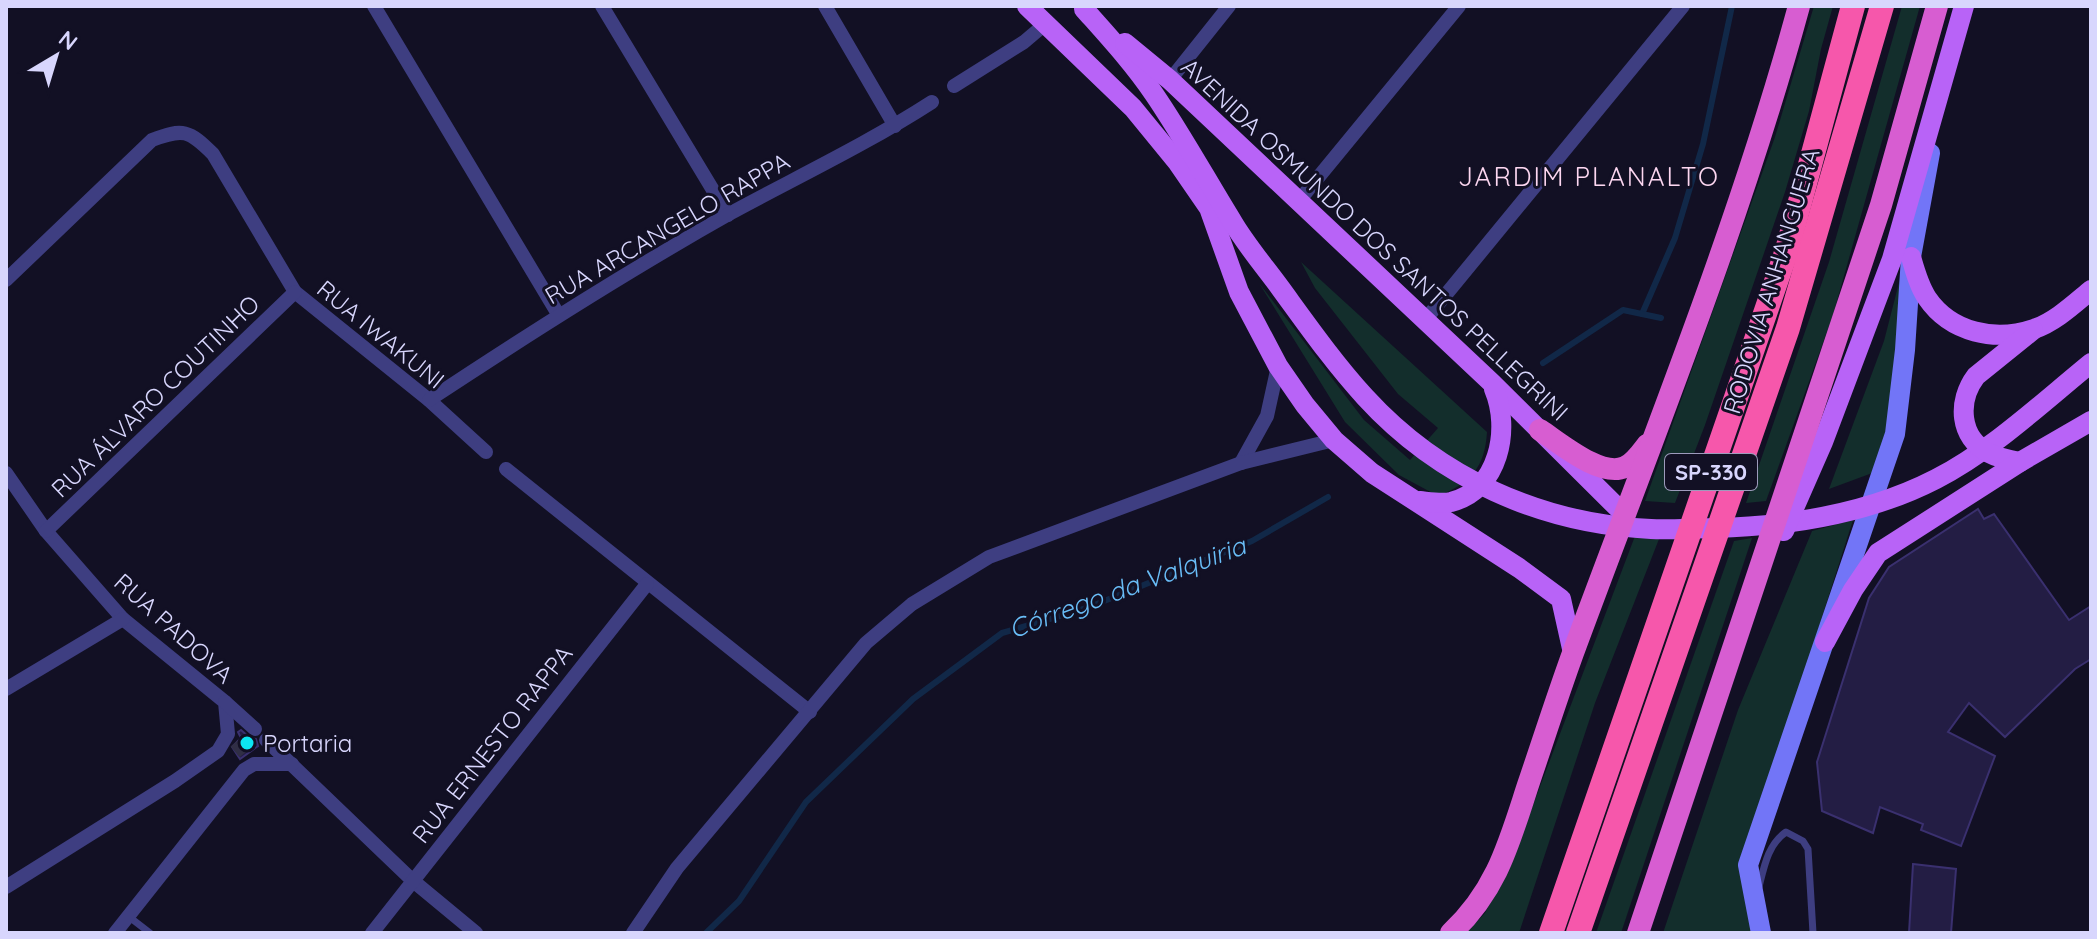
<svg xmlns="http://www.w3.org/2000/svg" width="2097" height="939" viewBox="0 0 2097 939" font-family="Quicksand,sans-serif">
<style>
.green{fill:#132e2c}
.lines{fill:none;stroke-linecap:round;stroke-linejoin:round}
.stream{stroke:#112848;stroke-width:6}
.building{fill:#231d44;stroke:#3a306f;stroke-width:2}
.minor-tunnel{stroke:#302e45;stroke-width:14;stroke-dasharray:14 7;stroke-linecap:butt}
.service{stroke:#3e3e81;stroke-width:7}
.minor{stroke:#3e3e81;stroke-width:14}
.secondary{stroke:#7275f7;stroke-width:20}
.primary{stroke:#b863f7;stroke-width:20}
.trunk{stroke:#d75dd1;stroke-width:22}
.motorway{stroke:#f657ab;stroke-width:24}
.poi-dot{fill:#0de6f2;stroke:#121024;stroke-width:3}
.labels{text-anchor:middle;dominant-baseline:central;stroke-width:6;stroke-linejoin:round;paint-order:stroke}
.shield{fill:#121024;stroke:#9d9bbc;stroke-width:2}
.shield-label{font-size:22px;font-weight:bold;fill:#d8d6fd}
.street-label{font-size:24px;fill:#d8d6fd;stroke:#121024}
.poi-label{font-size:24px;fill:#d8d6fd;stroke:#121024;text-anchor:start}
.neighbourhood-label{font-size:26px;letter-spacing:2px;fill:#fdd7f1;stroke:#121024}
.water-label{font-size:26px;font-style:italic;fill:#69bdf7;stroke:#121024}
</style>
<rect width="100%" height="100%" fill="#121024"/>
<!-- green -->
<g class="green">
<polygon points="1814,6 1833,6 1821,49 1809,111 1785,192 1705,425 1675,503 1645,501 1775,137"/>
<polygon points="1902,6 1920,6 1833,315 1766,501 1746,503 1829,262"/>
<path d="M1301,262L1487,432C1485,467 1471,483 1438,496L1399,475L1345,422L1259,283L1364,420L1410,460L1438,428L1398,394L1315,288Z"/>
<polygon points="1903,267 1889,425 1875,472 1829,489 1884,341"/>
<polygon points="1853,520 1744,861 1754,933 1663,933 1738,710 1812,531"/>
<polygon points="1635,536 1659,539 1595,703 1519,933 1466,933 1485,913 1511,863"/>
<polygon points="1752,538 1621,933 1596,933 1734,541"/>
</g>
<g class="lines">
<!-- stream -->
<g class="stream">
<polyline points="1642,314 1675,238 1703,144 1732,6"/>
<polyline points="1543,363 1623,310 1661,318"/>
<polyline points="706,933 739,901 806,802 913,699 1002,633 1087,608 1252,541 1328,497"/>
</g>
</g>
<!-- building -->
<g class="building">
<polygon points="1978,509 1984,519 1994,514 2069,620 2091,606 2091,659 2075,669 2005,737 1969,703 1948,732 1995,756 1961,846 1921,830 1923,824 1880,807 1873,833 1822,811 1817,762 1869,598 1889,567"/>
<polygon points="241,730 249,737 256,739 258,746 240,759 232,747 241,738 238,732"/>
<polygon points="1913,864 1956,869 1951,933 1909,933"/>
</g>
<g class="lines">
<!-- minor-tunnel -->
<polyline class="minor-tunnel" points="236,742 246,754"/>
<!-- service -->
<g class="service">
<path d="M1759,887C1764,867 1768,844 1786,832L1803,841L1808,849L1813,933"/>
<polyline points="128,916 150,933"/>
</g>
<!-- minor -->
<g class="minor">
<polyline points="374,6 558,314"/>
<polyline points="602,6 728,215"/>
<polyline points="825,6 895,126"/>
<polyline points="1170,80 1229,6"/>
<polyline points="954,86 1024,42 1044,25"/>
<polyline points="1298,202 1459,6"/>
<path d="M6,280L152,140C183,128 189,130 213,154L295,292L429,400L486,452"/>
<polyline points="1425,320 1683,6"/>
<path d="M429,400C527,335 626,272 729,214C797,177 867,144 932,102"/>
<polyline points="1241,463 1267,416 1278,366"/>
<polyline points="506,469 810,712"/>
<polyline points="6,473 46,531 123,619 225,702 228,734 218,751 175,781 6,887"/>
<polyline points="46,531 295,292"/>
<polyline points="6,689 123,619"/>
<polyline points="225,702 255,729"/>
<polyline points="266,740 412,880 476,933"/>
<polyline points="115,933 244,770 254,764 292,764"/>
<polyline points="372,933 647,584"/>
<polyline points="633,933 677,868 866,643 912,604 989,557 1241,463 1334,440"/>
</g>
<!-- secondary -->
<polyline class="secondary" points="1761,933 1748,865 1895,434 1905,350 1911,257 1930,153"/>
<!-- primary -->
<g class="primary">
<polyline points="1027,6 1133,108 1178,163 1209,208 1239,292 1278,366 1305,405 1334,440 1372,473 1519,568 1561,599 1573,653"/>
<path d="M1084,9C1108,36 1133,63 1154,94C1182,135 1206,179 1232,221C1246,245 1265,267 1281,289C1308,326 1334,363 1365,397C1439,478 1541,524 1651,529C1672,530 1694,528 1716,528C1791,526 1868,514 1936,479C1991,451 2043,402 2091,363"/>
<polyline points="1125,43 1170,80 1493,384 1625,515"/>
<path d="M1911,257C1915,271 1919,286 1927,298C1951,333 1995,342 2034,329C2055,322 2074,304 2091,290"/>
<path d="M2020,462C2009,460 1998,458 1989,453C1959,438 1957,401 1976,376L2033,330"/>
<path d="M1420,501C1430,502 1442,504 1451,502C1499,490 1511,429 1494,389"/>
<polyline points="1784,531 1823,442 1892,259 1964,6"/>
<polyline points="1825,642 1853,590 1878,553 2020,462 2091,421"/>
</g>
<!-- trunk -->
<g class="trunk">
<path d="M1540,430C1560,443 1601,478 1625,467C1634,463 1641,453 1647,445"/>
<path d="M1451,933C1497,890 1509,843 1528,785C1543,741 1557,697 1573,653C1652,439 1739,226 1799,6"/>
<polyline points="1638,933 1881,205 1937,6"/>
</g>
<!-- motorway -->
<g class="motorway">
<polyline points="1551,933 1787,250 1853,6"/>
<polyline points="1578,933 1788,328 1882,6"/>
</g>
</g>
<!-- markers -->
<circle class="poi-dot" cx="247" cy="743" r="8"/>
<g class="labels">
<!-- shield labels -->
<rect class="shield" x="1665" y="454" width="92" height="36" rx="6"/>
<g class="shield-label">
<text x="1711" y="472">SP-330</text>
</g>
<!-- street labels -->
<g class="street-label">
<text transform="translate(667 228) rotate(-30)">RUA ARCANGELO RAPPA</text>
<text transform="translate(1375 239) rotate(43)">AVENIDA OSMUNDO DOS SANTOS PELLEGRINI</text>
<text transform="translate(1771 281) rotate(-73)">RODOVIA ANHANGUERA</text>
<text transform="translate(381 334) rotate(39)">RUA IWAKUNI</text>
<text transform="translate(155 396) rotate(-44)">RUA ÁLVARO COUTINHO</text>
<text transform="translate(174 628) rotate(42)">RUA PADOVA</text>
<text transform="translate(492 744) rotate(-52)">RUA ERNESTO RAPPA</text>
</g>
<!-- poi labels -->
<g class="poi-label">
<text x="263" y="743">Portaria</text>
</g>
<!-- neighbourhood labels -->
<g class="neighbourhood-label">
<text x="1589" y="176">JARDIM PLANALTO</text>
</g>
<!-- water labels -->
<g class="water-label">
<text transform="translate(1127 587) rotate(-20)">Córrego da Valquiria</text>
</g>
</g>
<!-- border -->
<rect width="2097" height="939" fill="none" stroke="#d8d6fd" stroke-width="16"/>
<!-- north arrow -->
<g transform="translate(56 56) rotate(38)" stroke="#121024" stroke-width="6" paint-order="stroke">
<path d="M0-6L14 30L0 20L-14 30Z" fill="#d8d6fd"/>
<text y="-12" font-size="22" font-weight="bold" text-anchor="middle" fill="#d8d6fd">N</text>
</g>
</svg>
